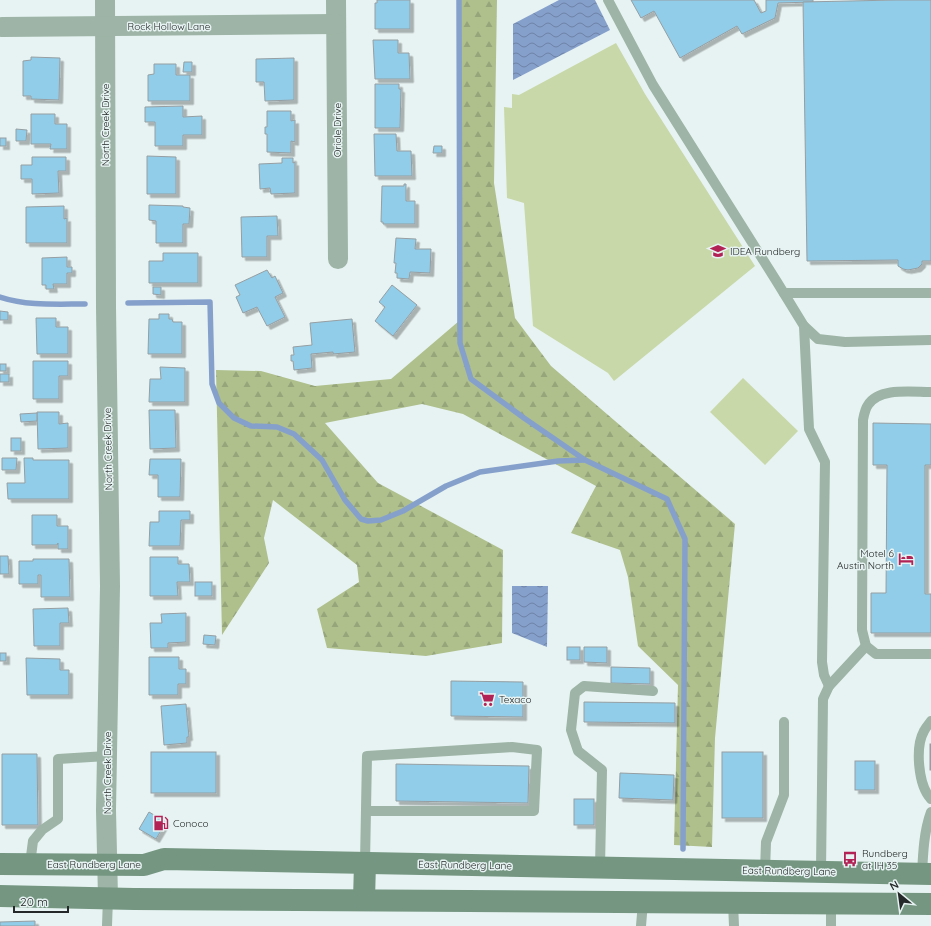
<svg xmlns="http://www.w3.org/2000/svg" width="931" height="926" viewBox="0 0 931 926" font-family="Quicksand,sans-serif">
<style>
.forest{fill:url(#forest-firs)}
.pitch{fill:#c8d8a8}
.water{fill:url(#water-waves)}
.lines{fill:none;stroke-linecap:round;stroke-linejoin:round}
.stream{stroke:#86a0cc;stroke-width:5.5}
.building{fill:#91cde8;stroke:#959ea2;filter:url(#shadow)}
.lane{stroke:#9db4a6;stroke-width:10}
.street{stroke:#9db4a6;stroke-width:20}
.secondary{stroke:#759782;stroke-width:22}
.labels{text-anchor:middle;dominant-baseline:central;stroke-width:3;stroke-linejoin:round;paint-order:stroke}
.street-label{font-size:10px;fill:#242828;stroke:#e7f3f2}
.poi-label{font-size:10px;fill:#242828;stroke:#e7f3f2;text-anchor:start}
</style>
<defs>
<pattern id="forest-firs" width="22" height="20" patternUnits="userSpaceOnUse"><rect width="22" height="20" fill="#afc08d"/><path d="M5 1l3.5 6h-7zM16 11l3.5 6h-7z" fill="#96a57a"/></pattern>
<pattern id="water-waves" width="16" height="10" patternUnits="userSpaceOnUse"><rect width="16" height="10" fill="#86a0cc"/><path d="M0 5q4-4 8 0t8 0" fill="none" stroke="#6d82a6"/></pattern>
<filter id="shadow"><feDropShadow dx="3.5" dy="3.5" stdDeviation="0" flood-color="#0004"/></filter>
</defs>
<rect width="100%" height="100%" fill="#e7f3f2"/>
<!-- forest -->
<polygon class="forest" points="457,0 497,0 494,183 515,318 551,366 735,524 715,738 712,847 674,845 678,685 638,646 628,577 620,550 571,533 596,486 463,414 422,404 325,423 378,483 503,550 502,643 426,656 327,648 317,609 359,582 357,565 273,500 264,538 269,563 222,635 216,370 261,371 315,386 391,379 459,321"/>
<!-- pitch -->
<g class="pitch">
<polygon points="616,43 645,94 755,266 614,381 608,373 533,326 524,203 507,198 504,107 512,108 512,94 519,95"/>
<polygon points="743,378 798,431 765,465 710,412"/>
</g>
<!-- water -->
<g class="water">
<polygon points="559,0 595,0 610,30 513,80 513,24"/>
<polygon points="512,586 548,586 547,647 512,633"/>
</g>
<g class="lines">
<!-- stream -->
<g class="stream">
<polyline points="459,0 460,343 471,379 524,418 585,460 667,499 685,539 683,849"/>
<path d="M0,297C27,306 56,304 85,304"/>
<polyline points="128,303 210,302 212,384 219,403 234,418 251,426 277,427 294,434 322,460 345,500 361,519 368,521 381,520 403,511 446,486 480,472 558,461 585,460"/>
</g>
</g>
<!-- building -->
<g class="building">
<polygon points="377,0 410,0 410,29 375,29 375,3 377,3"/>
<polygon points="631,0 754,0 761,13 766,11 766,0 813,0 813,2 778,3 775,18 742,34 737,26 680,58 654,11 641,18"/>
<polygon points="895,0 931,0 931,261 922,261 922,264 918,268 908,270 903,269 898,266 898,260 807,261 803,2"/>
<polygon points="373,40 398,40 398,53 409,53 410,79 375,79"/>
<polygon points="31,57 60,58 59,100 31,99 31,96 23,96 23,61 31,60"/>
<polygon points="294,58 294,100 265,101 264,82 256,82 256,59"/>
<polygon points="184,62 192,62 192,72 183,72"/>
<polygon points="154,64 176,64 176,75 190,75 190,101 148,101 148,75 154,74"/>
<polygon points="375,84 399,84 399,89 401,89 400,128 375,128"/>
<polygon points="183,106 183,117 202,116 202,135 183,135 183,146 155,146 155,122 145,122 145,107"/>
<polygon points="267,111 291,111 291,121 295,120 295,142 291,141 291,153 267,152 267,134 265,134 265,127 267,127"/>
<polygon points="31,114 55,114 55,124 67,124 67,149 50,149 51,144 31,144"/>
<polygon points="16,129 27,130 26,141 16,141"/>
<polygon points="374,134 396,134 397,151 411,151 412,176 375,176"/>
<rect x="0" y="138" width="6" height="8"/>
<polygon points="434,146 442,146 442,153 433,153"/>
<polygon points="147,156 176,157 176,194 147,194"/>
<polygon points="32,157 66,157 66,171 58,171 59,193 32,194 32,179 21,179 21,165 32,165"/>
<polygon points="282,158 293,158 293,163 295,162 295,193 271,194 270,188 260,189 259,164 282,163"/>
<polygon points="404,184 406,184 406,201 415,201 415,224 383,224 383,222 381,222 382,186 404,186"/>
<polygon points="149,205 183,206 183,207 190,208 189,224 183,224 183,243 156,243 156,221 149,220"/>
<polygon points="64,206 64,219 67,218 67,243 26,243 26,207"/>
<polygon points="277,216 278,236 267,236 267,257 242,257 241,217"/>
<polygon points="396,238 416,239 415,249 431,249 430,273 410,272 409,279 397,278 397,273 395,273 396,263 394,263"/>
<polygon points="163,253 198,253 198,283 149,283 149,261 163,261"/>
<polygon points="67,257 67,267 72,267 72,273 67,273 67,284 53,284 54,289 46,289 46,285 42,285 42,258"/>
<polygon points="267,270 272,278 275,276 283,293 275,297 285,317 267,326 257,307 243,313 236,297 240,295 235,285"/>
<polygon points="392,285 417,305 393,336 375,321 385,307 379,302"/>
<polygon points="153,287 161,287 161,295 153,294"/>
<polygon points="0,311 8,312 8,320 0,320"/>
<polygon points="159,314 169,314 169,319 172,319 173,322 182,322 182,354 148,354 149,319 159,319"/>
<polygon points="36,318 56,318 56,327 68,327 68,354 37,354"/>
<polygon points="352,319 355,352 333,354 333,352 311,354 312,368 294,370 293,361 291,361 291,355 294,355 293,347 312,345 310,323"/>
<polygon points="33,361 68,361 68,376 59,376 59,399 33,399"/>
<rect x="0" y="364" width="6" height="7"/>
<polygon points="160,367 185,368 185,402 149,402 150,379 161,379"/>
<rect x="0" y="374" width="9" height="8"/>
<polygon points="149,410 175,410 176,448 150,449"/>
<polygon points="37,412 59,412 59,424 68,423 68,448 38,449"/>
<polygon points="37,413 37,421 21,422 20,414"/>
<polygon points="873,423 931,424 931,465 925,465 925,594 931,594 931,633 871,633 871,593 886,593 887,465 873,465"/>
<rect x="11" y="438" width="10" height="13"/>
<polygon points="2,458 17,458 16,470 2,470"/>
<polygon points="24,458 33,458 33,460 69,460 69,499 8,499 7,483 25,483"/>
<polygon points="150,459 181,459 180,497 158,497 158,475 149,475"/>
<polygon points="159,511 190,511 190,520 181,520 180,546 149,546 150,522 159,522"/>
<polygon points="32,515 57,515 57,526 68,526 68,549 58,549 58,543 57,545 32,545"/>
<polygon points="0,556 8,556 9,574 0,574"/>
<polygon points="150,557 178,557 178,564 189,564 190,582 177,582 178,596 150,596"/>
<polygon points="33,559 69,559 70,597 41,597 41,575 38,575 38,584 19,584 19,561 33,561"/>
<rect x="195" y="582" width="17" height="14"/>
<polygon points="68,608 69,623 60,623 60,646 34,646 33,609"/>
<polygon points="186,613 186,642 168,643 168,648 151,648 150,623 162,623 161,614"/>
<polygon points="204,635 216,636 215,645 203,644"/>
<rect x="567" y="647" width="13" height="13"/>
<polygon points="584,647 607,647 607,663 584,662"/>
<rect x="0" y="653" width="6" height="8"/>
<polygon points="149,657 179,657 179,669 186,669 186,684 178,684 178,695 149,695"/>
<polygon points="26,658 60,659 60,670 69,670 69,695 27,695"/>
<polygon points="611,667 650,668 650,684 611,683"/>
<polygon points="451,681 523,682 523,717 451,716"/>
<polygon points="584,702 675,703 675,723 584,722"/>
<polygon points="186,704 189,737 187,737 187,743 164,745 161,706"/>
<rect x="930" y="744" width="1" height="26"/>
<rect x="151" y="752" width="65" height="41"/>
<rect x="722" y="752" width="41" height="66"/>
<polygon points="2,754 37,754 38,825 2,825"/>
<rect x="855" y="761" width="20" height="29"/>
<polygon points="396,764 529,766 528,803 396,801"/>
<polygon points="620,773 674,775 673,800 619,798"/>
<rect x="574" y="799" width="20" height="26"/>
<polygon points="149,812 166,822 156,839 139,829"/>
<polygon points="35,921 35,926 0,926 0,922"/>
</g>
<g class="lines">
<!-- lane -->
<g class="lane">
<polyline points="608,0 653,85 777,282 804,326 818,339 845,342 931,340"/>
<polyline points="784,293 931,293"/>
<polyline points="804,326 809,429 825,462 822,662 824,675 829,686"/>
<path d="M931,392C912,392 879,387 868,405C865,409 864,415 863,420L862,630L866,646L876,654H931"/>
<path d="M931,721C929,724 926,727 924,731C915,747 918,785 931,799"/>
<polyline points="365,863 367,756 512,747 537,750 534,811 366,811"/>
<polyline points="30,864 33,841 42,830 58,819 58,759 107,756"/>
<polyline points="600,867 602,770 578,751 571,730 575,693 584,686 653,691"/>
<polyline points="765,871 766,842 784,795 784,722"/>
<polyline points="821,872 823,699 829,686 866,646"/>
<path d="M922,874C923,853 924,831 931,812"/>
<polyline points="733,903 734,926"/>
<polyline points="107,926 108,898"/>
<polyline points="641,926 643,902"/>
<polyline points="831,926 831,903"/>
</g>
<!-- street -->
<g class="street">
<polyline points="105,0 106,307 110,586 106,810 108,898"/>
<polyline points="336,0 338,259"/>
<polyline points="2,27 336,24"/>
</g>
<!-- secondary -->
<g class="secondary">
<polyline points="0,864 144,865 164,859 931,874"/>
<polyline points="0,896 134,899 931,904"/>
<polyline points="364,900 365,863"/>
</g>
</g>
<!-- icons -->
<defs>
<g id="school-bare" transform="scale(1.2)"><path d="M0-5L7-2L0 1L-7-2ZM-4 1L0 2.5L4 1V4Q0 6-4 4Z" fill="#b22255" stroke="#e7f3f2" stroke-width="2.5" paint-order="stroke"/></g>
<g id="hotel-bare" transform="scale(1.2)"><path d="M-6-4.5h1.5V1H6V5H4.5V3h-9V5H-6ZM-4 0a1.8 1.8 0 1 1 3.6 0ZM.5 0V-2.5h3Q6-2.5 6 0Z" fill="#b22255" stroke="#e7f3f2" stroke-width="2.5" paint-order="stroke"/></g>
<g id="supermarket-bare" transform="scale(1.2)"><path d="M-6-5.5h2.5l.6 2H6L4.5 2H-2.5L-4.4-4H-6ZM-1.5 3.2a1.3 1.3 0 1 0 .1 0ZM3 3.2a1.3 1.3 0 1 0 .1 0Z" fill="#b22255" stroke="#e7f3f2" stroke-width="2.5" paint-order="stroke"/></g>
<g id="fuel-bare" transform="scale(1.2)"><path d="M-5.5-6h7V0h2V4h1.3V-2.5L3-4.5l.8-.8L6-3V5H2.5V1h-1V6h-7ZM-4.2-4.7v3.2H.2V-4.7Z" fill="#b22255" stroke="#e7f3f2" stroke-width="2.5" paint-order="stroke"/></g>
<g id="bus-bare" transform="scale(1.2)"><path d="M-5-6H5V4H4V6H2V4H-2V6H-4V4H-5ZM-3.5-4V0h7V-4ZM-3.5 1.2v1.5H-2V1.2ZM2 1.2v1.5H3.5V1.2Z" fill="#b22255" stroke="#e7f3f2" stroke-width="2.5" paint-order="stroke"/></g>
</defs>
<g fill-rule="evenodd">
<use href="#school-bare" x="718" y="251"/>
<use href="#hotel-bare" x="906" y="559"/>
<use href="#supermarket-bare" x="487" y="699"/>
<use href="#fuel-bare" x="161" y="823"/>
<use href="#bus-bare" x="850" y="859"/>
</g>
<g class="labels">
<!-- street labels -->
<g class="street-label">
<text x="169" y="26">Rock Hollow Lane</text>
<text transform="translate(105 125) rotate(-90)">North Creek Drive</text>
<text transform="translate(337 130) rotate(-90)">Oriole Drive</text>
<text transform="translate(108 449) rotate(-91)">North Creek Drive</text>
<text transform="translate(107 773) rotate(-90)">North Creek Drive</text>
<text x="94" y="864">East Rundberg Lane</text>
<text transform="translate(465 865) rotate(1)">East Rundberg Lane</text>
<text transform="translate(789 871) rotate(1)">East Rundberg Lane</text>
</g>
<!-- poi labels -->
<g class="poi-label">
<text x="730" y="251">IDEA Rundberg</text>
<text x="894" y="553" text-anchor="end">Motel 6<tspan x="894" dy="12">Austin North</tspan></text>
<text x="499" y="699">Texaco</text>
<text x="173" y="823">Conoco</text>
<text x="862" y="853">Rundberg<tspan x="862" dy="12">at IH 35</tspan></text>
</g>
</g>
<!-- north arrow -->
<g transform="translate(899 894) rotate(331)" stroke="#e7f3f2" stroke-width="3" paint-order="stroke">
<path d="M0-3L7 15L0 10L-7 15Z" fill="#242828"/>
<text y="-6" font-size="11" font-weight="bold" text-anchor="middle" fill="#242828">N</text>
</g>
<!-- scale -->
<path d="M14 906v6h54v-6" fill="none" stroke="#242828" stroke-width="2"/>
<text x="20" y="906" font-size="12" fill="#242828" stroke="#e7f3f2" stroke-width="3" paint-order="stroke">20 m</text>
</svg>
